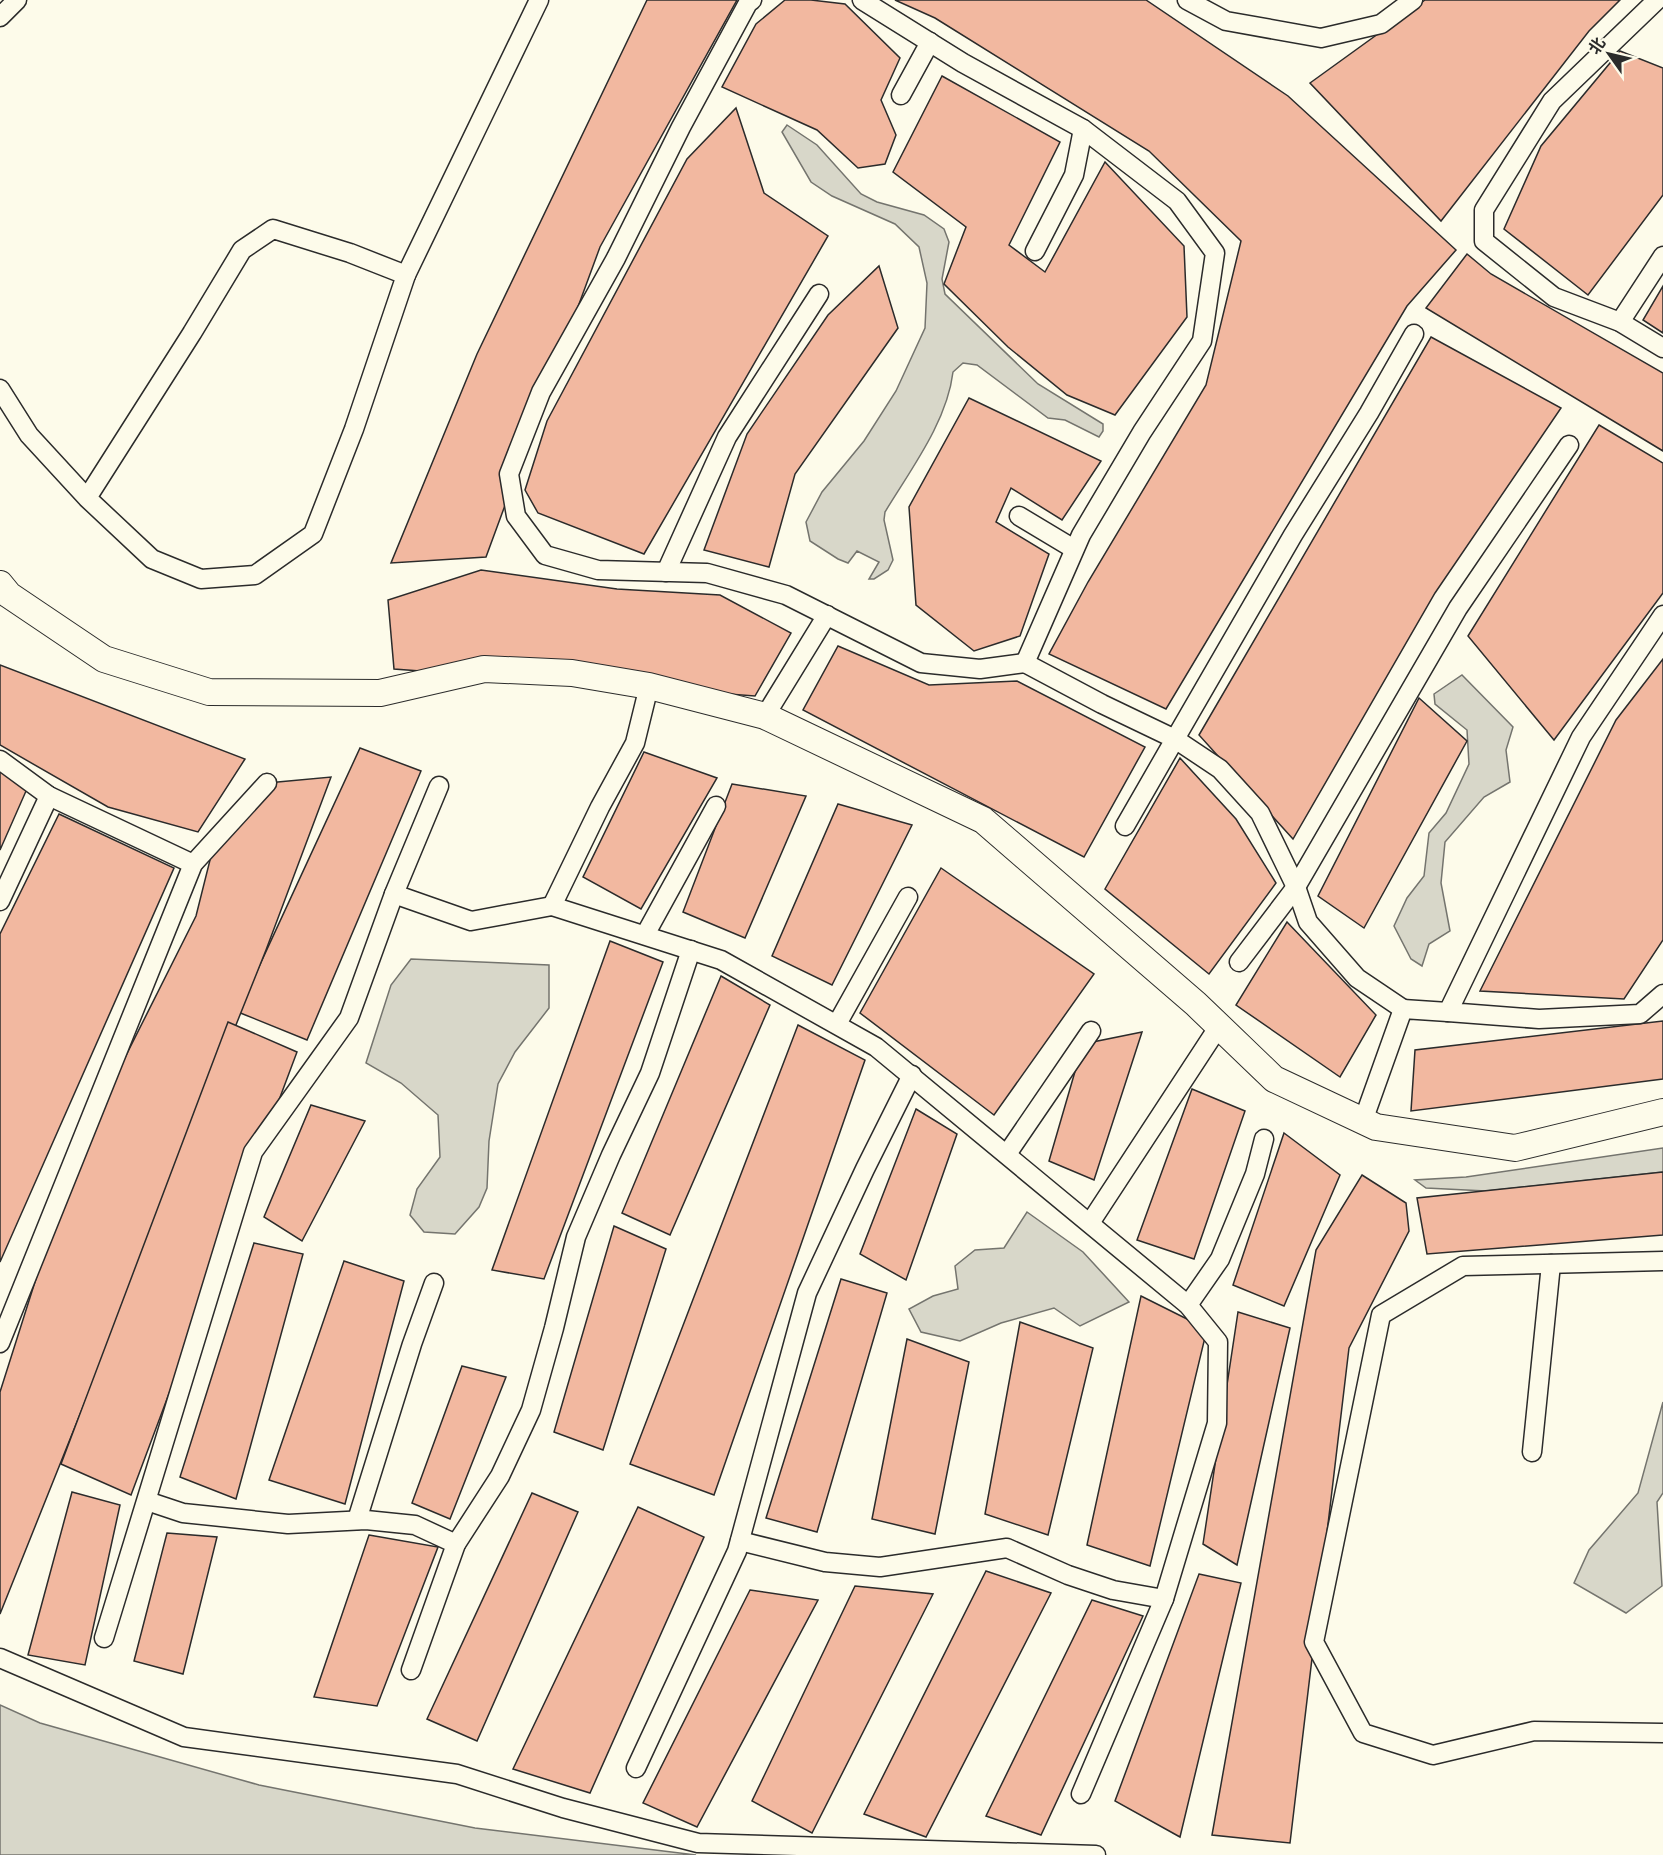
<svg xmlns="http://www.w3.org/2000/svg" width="1663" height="1855" viewBox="0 0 1663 1855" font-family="Georgia,'Noto Sans SC',serif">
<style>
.water{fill:#d8d7c9;stroke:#74746e;stroke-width:1.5}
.building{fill:#f2b8a0;stroke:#2b2b2b;stroke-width:1.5}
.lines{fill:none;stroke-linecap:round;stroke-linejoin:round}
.street-casing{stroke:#2b2b2b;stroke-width:21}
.secondary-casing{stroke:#2b2b2b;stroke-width:28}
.street{stroke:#fdfbea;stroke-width:18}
.secondary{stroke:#fdfbea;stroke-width:26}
</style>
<rect width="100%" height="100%" fill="#fdfbea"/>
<!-- water -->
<g class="water">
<path d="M787,125L817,145L861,194L877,202L924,215L944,229L949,242L942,279L945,294L1038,384L1103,424V431L1099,437L1065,420L1048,418L977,365L963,363L953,372C947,422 911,469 885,512L884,520L893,560L888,570L874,579H869L879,562L857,551L848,563L838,559L810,541L806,522L822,492L864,441L896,391L925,328L927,283L919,247L895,224L832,196L811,182L782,132Z"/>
<polygon points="1462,675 1513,727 1506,750 1510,782 1484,797 1445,842 1441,883 1450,931 1429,944 1422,966 1411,959 1394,926 1407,898 1424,876 1429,833 1446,813 1469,764 1467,730 1435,704 1434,694"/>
<polygon points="411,959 549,965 549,1008 515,1052 498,1084 489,1141 487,1188 479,1207 455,1234 424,1232 410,1215 417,1189 440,1157 438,1115 401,1083 366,1063 391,985"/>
<polygon points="1663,1148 1663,1172 1486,1191 1426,1188 1415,1180 1466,1177"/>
<polygon points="1027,1212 1083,1252 1129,1302 1080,1326 1054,1308 1001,1323 960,1341 921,1332 909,1309 933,1296 958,1289 955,1266 975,1250 1004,1248"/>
<polygon points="1663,1402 1663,1493 1657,1502 1662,1586 1626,1613 1574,1583 1589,1550 1638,1493"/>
<polygon points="0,1705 40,1723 259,1785 475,1828 696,1855 0,1855"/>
</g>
<!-- building -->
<g class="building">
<polygon points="647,0 737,0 600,247 486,557 391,563 477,354"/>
<polygon points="785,0 811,0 845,4 900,58 881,100 896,135 885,164 858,168 817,130 722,87 756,24"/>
<polygon points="895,0 1146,0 1288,96 1456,250 1407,306 1166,709 1049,654 1088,582 1206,385 1241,241 1149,151 935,18"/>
<polygon points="1425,0 1620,0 1589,31 1441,221 1310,83"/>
<polygon points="1620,51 1663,68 1663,195 1588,295 1504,229 1541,146"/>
<polygon points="942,76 1060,142 1009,245 1045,272 1105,162 1184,246 1187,317 1115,415 1067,395 1008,347 944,284 966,227 893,172"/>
<polygon points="736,108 764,193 828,236 644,554 538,513 525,490 547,421 687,159"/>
<polygon points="1467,254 1491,274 1663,373 1663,451 1426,308"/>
<polygon points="879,266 898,328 795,474 769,567 704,550 747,434 828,315"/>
<polygon points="1663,286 1663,333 1643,320"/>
<polygon points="1431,337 1561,408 1435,593 1293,839 1199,735"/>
<polygon points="969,398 1101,461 1062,520 1011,488 996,522 1049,554 1020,636 974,651 916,605 909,507"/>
<polygon points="1599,425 1663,463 1663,593 1554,740 1468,636"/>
<polygon points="481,570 617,589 720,595 791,633 755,696 394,669 388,600"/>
<polygon points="838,646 929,685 1017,681 1145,747 1084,857 803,710"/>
<polygon points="1663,659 1663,940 1624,999 1480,991 1616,720"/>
<polygon points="0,665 245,759 198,832 108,807 0,745"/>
<polygon points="1419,698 1467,741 1364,928 1318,896"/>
<polygon points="360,748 421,771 307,1040 238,1012"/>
<polygon points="644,752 717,778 641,909 583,877"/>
<polygon points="1180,758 1236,819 1276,883 1209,974 1105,889"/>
<polygon points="0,769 30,782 0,850"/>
<polygon points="331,777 266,950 0,1614 0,1392 74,1159 196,916 215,840 267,783"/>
<polygon points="732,784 806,796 745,938 683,912"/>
<polygon points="838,804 912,825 832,985 772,956"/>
<polygon points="59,814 174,868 0,1262 0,934"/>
<polygon points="941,868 1094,974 994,1115 860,1013"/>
<polygon points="1287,922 1376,1015 1340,1077 1236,1005"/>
<polygon points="610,941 663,962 544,1279 492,1270"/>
<polygon points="721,976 770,1005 670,1235 622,1213"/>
<polygon points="1663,1021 1663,1079 1411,1111 1415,1050"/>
<polygon points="228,1022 297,1052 131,1495 61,1464"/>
<polygon points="798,1025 865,1060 714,1495 630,1464"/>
<polygon points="1142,1032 1094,1180 1049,1161 1083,1044"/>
<polygon points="1192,1089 1245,1111 1194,1259 1137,1240"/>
<polygon points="311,1105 365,1121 302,1241 264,1217"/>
<polygon points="916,1109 957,1134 906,1280 860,1254"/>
<polygon points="1284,1133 1340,1175 1284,1306 1233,1285"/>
<polygon points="1663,1172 1663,1235 1427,1254 1417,1198"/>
<polygon points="1362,1175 1406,1203 1409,1231 1349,1348 1290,1843 1212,1835 1316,1250"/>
<polygon points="614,1226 666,1249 603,1450 554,1432"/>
<polygon points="254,1243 303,1254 236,1499 180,1477"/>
<polygon points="344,1261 404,1281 345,1504 269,1480"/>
<polygon points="841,1279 887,1293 817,1532 766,1518"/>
<polygon points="1141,1296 1207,1329 1150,1566 1087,1545"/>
<polygon points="1238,1312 1290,1328 1237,1565 1203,1544"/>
<polygon points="1020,1322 1093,1348 1048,1535 985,1514"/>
<polygon points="907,1339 969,1362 935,1534 872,1519"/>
<polygon points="462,1366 506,1377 450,1519 412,1503"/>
<polygon points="72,1492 120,1505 85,1665 28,1655"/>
<polygon points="532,1493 578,1512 477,1741 427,1719"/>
<polygon points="638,1507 704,1537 590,1793 513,1769"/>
<polygon points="167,1533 217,1537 183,1674 134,1661"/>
<polygon points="369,1535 438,1547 377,1706 314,1697"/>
<polygon points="986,1571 1051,1593 926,1837 864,1814"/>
<polygon points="1199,1574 1241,1583 1180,1837 1115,1801"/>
<polygon points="855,1586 933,1594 812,1833 752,1801"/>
<polygon points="750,1590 818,1600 697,1827 643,1803"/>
<polygon points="1092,1600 1143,1616 1041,1835 986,1816"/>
</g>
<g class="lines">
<!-- street casing -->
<g class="street-casing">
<g id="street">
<polyline points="752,0 748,3 681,127 616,258 541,392 509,474 516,516 545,555 598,570 707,573 786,595 921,663 980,669 1025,663"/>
<polyline points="862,0 963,63 1083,129 1177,201 1215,253 1202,341 1142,432 1081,535 1025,663 1102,704 1175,739 1125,826"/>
<polyline points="1187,0 1226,21 1321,38 1381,24 1413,0"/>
<polyline points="1657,0 1552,101 1484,210 1484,241 1554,297 1620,322 1663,348"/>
<polyline points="0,17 17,0"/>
<polyline points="901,95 930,42"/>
<polyline points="1035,251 1074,175 1083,129"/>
<polyline points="406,275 539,0"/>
<polyline points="1620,322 1663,256"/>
<polyline points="0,389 29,435 87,498 152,559 201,579 255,575 313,534 354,429 406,275 350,253 273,229 242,250 192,333 87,498"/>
<polyline points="1019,516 1074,549"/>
<polyline points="666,572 727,437 819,294"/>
<polyline points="1663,615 1581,737 1448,1012 1539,1019 1640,1014 1663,994"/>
<polyline points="765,716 827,615"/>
<polyline points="0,760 49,796 193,864"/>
<polyline points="394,894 471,921 552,906 721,960 876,1047 1188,1305 1218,1342 1217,1423 1164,1599 1081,1794"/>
<polyline points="0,901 49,796"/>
<polyline points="552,906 600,807 635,743 649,686"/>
<polyline points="645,935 716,806"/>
<polyline points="1239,962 1296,887 1458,608 1569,445"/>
<polyline points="1403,1009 1357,978 1308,922 1296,887 1260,813 1220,769 1175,739 1293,535 1369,413 1414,334"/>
<polyline points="837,1024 908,897"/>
<polyline points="1363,1121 1403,1009 1448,1012"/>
<polyline points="1007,1154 1091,1031"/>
<polyline points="1090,1223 1219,1026"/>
<polyline points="1663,1261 1463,1266 1381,1315 1314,1642 1363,1733 1433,1755 1534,1731 1663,1733"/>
<polyline points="1188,1305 1220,1259 1255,1174 1264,1139"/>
<polyline points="0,1343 193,864 267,783"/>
<polyline points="1532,1452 1551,1264"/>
<polyline points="147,1501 183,1513 288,1524 366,1520 415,1525 456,1544"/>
<polyline points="357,1520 412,1344 434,1283"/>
<polyline points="740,1541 825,1562 880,1567 1007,1548 1068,1575 1113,1590 1164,1599"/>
<polyline points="104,1638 253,1152 349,1018 394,894 439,786"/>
<polyline points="0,1658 184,1737 457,1774 563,1808 698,1843 1096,1855"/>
<polyline points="411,1670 456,1544 500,1476 531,1410 554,1328 576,1237 611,1155 650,1073 691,950"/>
<polyline points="636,1768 737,1551 807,1293 865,1169 912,1075"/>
</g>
</g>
<!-- secondary casing -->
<g class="secondary-casing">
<polyline id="secondary" points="0,584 9,595 104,659 209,692 380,693 484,669 572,673 649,686 765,716 983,820 1196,1004 1274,1079 1376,1127 1515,1148 1663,1112"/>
</g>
<!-- street -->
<use href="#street" class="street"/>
<!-- secondary -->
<use href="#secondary" class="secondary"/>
</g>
<!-- north arrow -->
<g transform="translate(1609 54) rotate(304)" stroke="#fdfbea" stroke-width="4.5" paint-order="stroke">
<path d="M0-4.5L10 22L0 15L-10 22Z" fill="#2b2b2b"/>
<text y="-9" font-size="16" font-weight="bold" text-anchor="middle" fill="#2b2b2b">北</text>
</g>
</svg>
